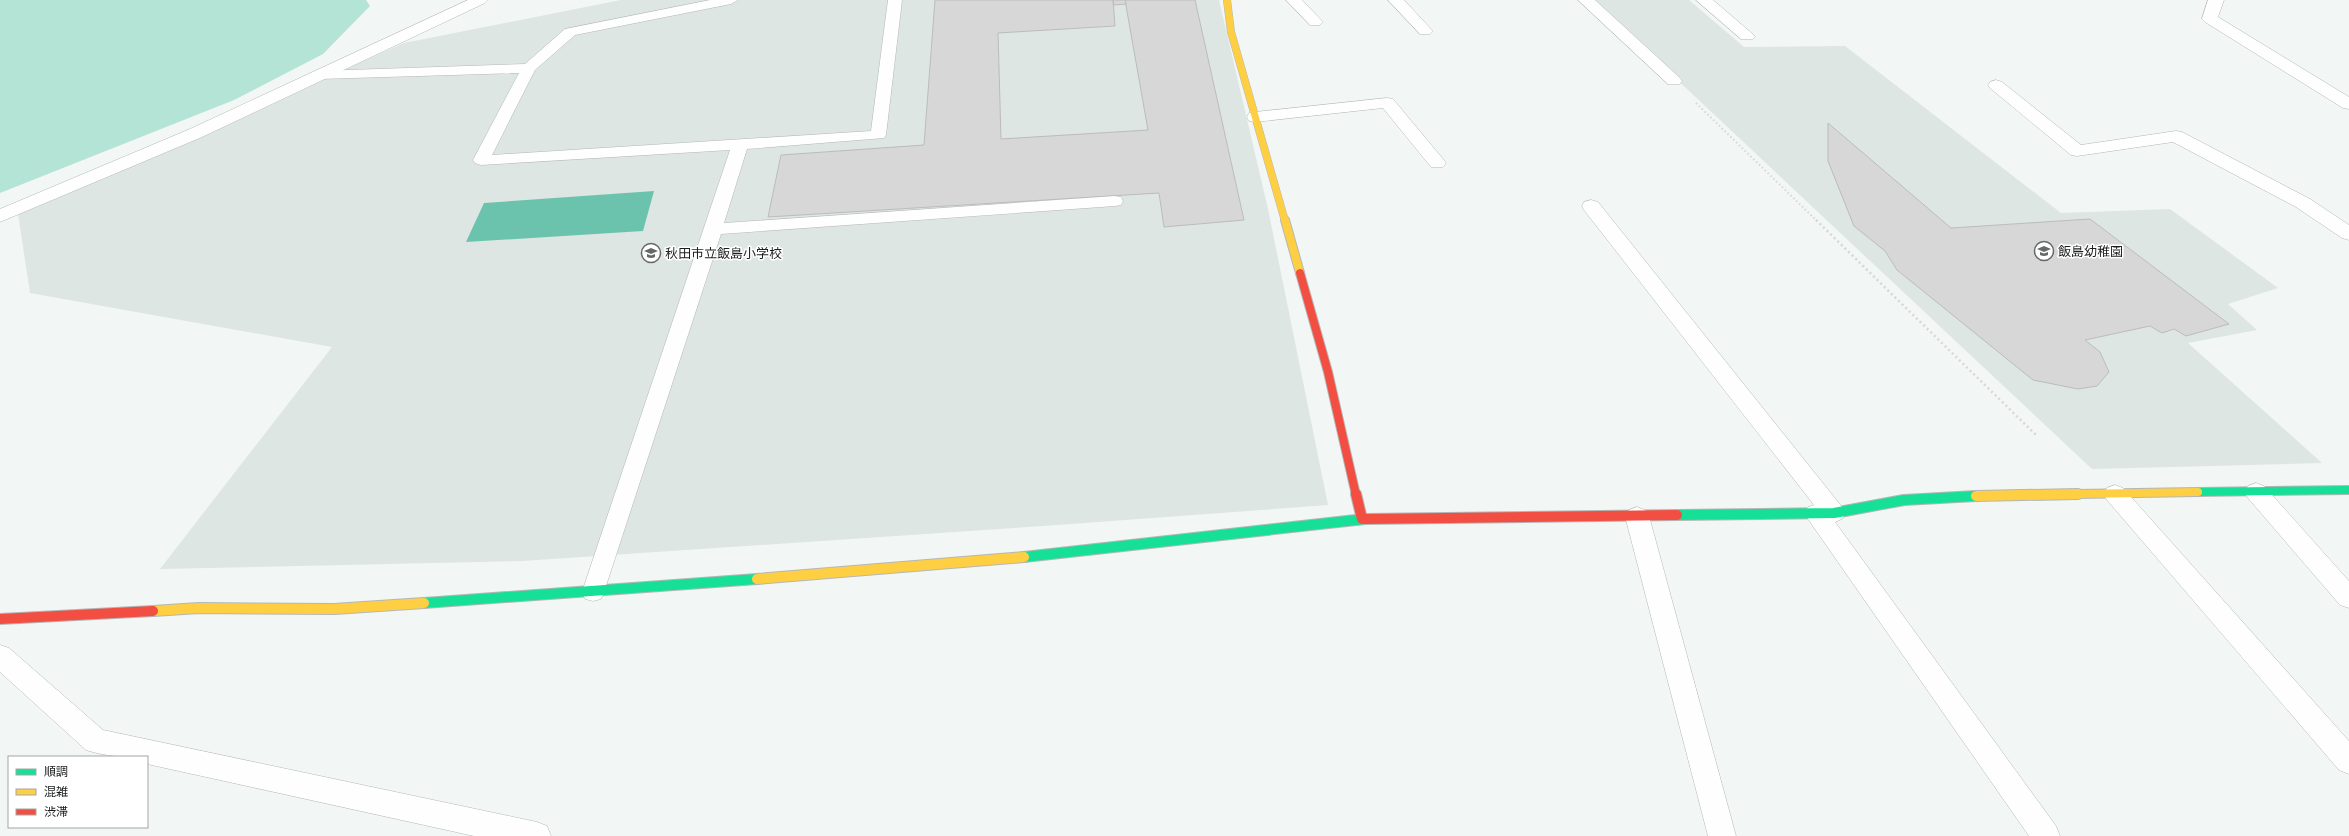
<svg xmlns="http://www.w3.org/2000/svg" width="2349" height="836" viewBox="0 0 2349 836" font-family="Manrope,'Noto Sans JP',sans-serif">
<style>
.built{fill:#dde6e2}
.green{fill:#b3e4d5}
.water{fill:#6cc3ad}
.building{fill:#d6d7d6;stroke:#bbbcbb}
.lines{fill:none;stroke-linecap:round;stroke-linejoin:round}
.lane-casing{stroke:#b4b7b6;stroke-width:1}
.street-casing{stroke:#b4b7b6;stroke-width:1}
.fast-far1-casing{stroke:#b4b7b6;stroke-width:10}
.fast-casing{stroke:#b4b7b6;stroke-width:12}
.slow-far2-casing{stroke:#b4b7b6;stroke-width:8}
.slow-far1-casing{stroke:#b4b7b6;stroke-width:10}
.slow-casing{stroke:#b4b7b6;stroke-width:12}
.jam-far1-casing{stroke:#b4b7b6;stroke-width:10}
.jam-casing{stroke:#b4b7b6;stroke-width:12}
.path-far1{stroke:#d7d7d7;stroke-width:2;stroke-dasharray:1.5 2.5;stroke-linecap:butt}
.path{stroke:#d7d7d7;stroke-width:2.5;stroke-dasharray:2 3;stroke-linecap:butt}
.lane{fill:#fdfefd;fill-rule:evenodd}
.street{fill:#fdfefd;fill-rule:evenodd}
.fast-far1{stroke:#16e098;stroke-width:8}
.fast{stroke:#16e098;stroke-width:10}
.slow-far2{stroke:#ffcf43;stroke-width:7}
.slow-far1{stroke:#ffcf43;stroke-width:8}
.slow{stroke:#ffcf43;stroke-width:10}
.jam-far1{stroke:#f24e42;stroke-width:8}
.jam{stroke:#f24e42;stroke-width:10}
.labels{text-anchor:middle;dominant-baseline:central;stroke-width:3;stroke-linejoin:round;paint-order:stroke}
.poi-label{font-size:13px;fill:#1b1d1d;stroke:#fff;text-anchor:start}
</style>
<rect width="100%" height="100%" fill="#f2f6f4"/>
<!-- built -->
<g class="built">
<polygon points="621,0 1219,0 1268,209 1328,505 1043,526 522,561 160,569 332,347 30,293 18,213 404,43"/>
<polygon points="1592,0 1689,0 1744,47 1845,46 2061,213 2170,209 2278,288 2228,304 2257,330 2188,343 2322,463 2092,469"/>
</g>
<!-- green -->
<polygon class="green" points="0,0 366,0 370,6 323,54 234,100 0,193"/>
<!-- water -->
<polygon class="water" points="654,191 643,231 466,242 484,203"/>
<!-- building -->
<g class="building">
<polygon points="935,0 1113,0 1115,26 998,33 1001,139 1148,130 1125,0 1195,0 1244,220 1164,227 1159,193 768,217 781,155 924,145"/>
<polygon points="1113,0 1125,0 1126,4 1114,5"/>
<polygon points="1828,123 1951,228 2090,219 2229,324 2186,336 2174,329 2162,333 2150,326 2085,340 2100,352 2109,372 2097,386 2078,389 2033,380 1897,270 1885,251 1854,226 1828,161"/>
</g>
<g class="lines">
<!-- lane casing -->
<g class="lane-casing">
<polygon id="lane" points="710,0 738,0 731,4 575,35 535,70 492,155 871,131 888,0 902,0 886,135 884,138 747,149 724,223 1115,196 1121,197 1123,201 1121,205 1115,206 721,234 604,592 601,599 593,601 585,599 582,592 730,150 481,165 475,163 473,160 519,73 319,79 312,75 319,71 525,64 565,29"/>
</g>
<!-- street casing -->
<g class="street-casing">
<g id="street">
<polygon points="468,0 488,0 485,3 202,137 0,222 0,209 190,129"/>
<polygon points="1286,0 1302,0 1323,22 1320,25 1310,25"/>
<polygon points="1388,0 1404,0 1430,28 1433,31 1430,34 1420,34"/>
<polygon points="1578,0 1595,0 1680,78 1682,81 1680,84 1668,84"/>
<polygon points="1696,0 1713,0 1755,36 1753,39 1741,39"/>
<polygon points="2208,0 2224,0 2218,17 2349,97 2349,109 2343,108 2205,22 2202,19"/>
<polygon points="1996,80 2002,82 2081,145 2176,131 2182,132 2310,199 2349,225 2349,240 2342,238 2296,207 2173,142 2077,156 2071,155 1990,88 1988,85 1990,82"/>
<polygon points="1387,98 1393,99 1443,159 1446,163 1443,167 1431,167 1383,108 1255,122 1249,121 1247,117 1249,113 1255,112"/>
<polygon points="1591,200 1598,202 1842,507 1846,513 1842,519 1835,522 2056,826 2060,836 2029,836 1808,519 1804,513 1808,507 1814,505 1584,210 1582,206 1584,202"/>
<polygon points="2256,483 2264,486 2349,581 2349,608 2340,605 2248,498 2244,492 2248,486"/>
<polygon points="2115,485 2123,488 2349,741 2349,774 2339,770 2107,500 2103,494 2107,488"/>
<polygon points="1637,507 1645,510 1649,516 1736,836 1708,836 1625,516 1629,510"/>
<path d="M0,645L9,648L103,730L537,822L547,826L551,836H474L147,764V757C126,757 107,757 86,750L0,672Z"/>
</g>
</g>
<!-- fast-far1 casing -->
<g class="fast-far1-casing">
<polyline id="fast-far1" points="2198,492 2349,490"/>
</g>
<!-- fast casing -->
<g class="fast-casing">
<g id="fast">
<polyline points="1677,515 1834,513 1904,500 1976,496"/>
<polyline points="1024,557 1365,519"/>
<polyline points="424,603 757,579"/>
</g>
</g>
<!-- slow-far2 casing -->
<g class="slow-far2-casing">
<polyline id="slow-far2" points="1227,0 1231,32 1285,221"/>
</g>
<!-- slow-far1 casing -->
<g class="slow-far1-casing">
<g id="slow-far1">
<polyline points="1285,220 1300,273"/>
<polyline points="2023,495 2198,492"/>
</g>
</g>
<!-- slow casing -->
<g class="slow-casing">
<g id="slow">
<polyline points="1976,496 2078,494"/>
<polyline points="757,579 1024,557"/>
<polyline points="153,611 199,608 334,609 424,603"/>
</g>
</g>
<!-- jam-far1 casing -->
<g class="jam-far1-casing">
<polyline id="jam-far1" points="1300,273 1328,372 1356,495"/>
</g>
<!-- jam casing -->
<g class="jam-casing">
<g id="jam">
<polyline points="1356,494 1362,519"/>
<polyline points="1365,519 1677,515"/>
<polyline points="0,619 153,611"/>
</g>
</g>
<!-- path-far1 -->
<polyline class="path-far1" points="1696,103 1817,221"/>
<!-- path -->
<polyline class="path" points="1816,220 2036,435"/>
<!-- lane -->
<use href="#lane" class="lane"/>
<!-- street -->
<use href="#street" class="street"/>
<!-- fast-far1 -->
<use href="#fast-far1" class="fast-far1"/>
<!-- fast -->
<use href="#fast" class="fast"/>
<!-- slow-far2 -->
<use href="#slow-far2" class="slow-far2"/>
<!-- slow-far1 -->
<use href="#slow-far1" class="slow-far1"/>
<!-- slow -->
<use href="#slow" class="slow"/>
<!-- jam-far1 -->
<use href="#jam-far1" class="jam-far1"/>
<!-- jam -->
<use href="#jam" class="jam"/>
</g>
<!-- icons -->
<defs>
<g id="school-ring" transform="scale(1)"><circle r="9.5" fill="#fff" stroke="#666968" stroke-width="1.5"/><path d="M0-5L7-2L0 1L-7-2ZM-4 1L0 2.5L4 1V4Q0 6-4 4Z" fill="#666968"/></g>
</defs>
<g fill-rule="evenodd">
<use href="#school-ring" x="2044" y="251"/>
<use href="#school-ring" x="651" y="253"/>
</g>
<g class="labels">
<!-- poi labels -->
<g class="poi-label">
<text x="2058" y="251">飯島幼稚園</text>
<text x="665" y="253">秋田市立飯島小学校</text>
</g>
</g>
<!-- legend -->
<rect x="8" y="756" width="140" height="72" fill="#ffffff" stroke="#a4a5a5"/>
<rect x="16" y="769" width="20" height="6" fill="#16e098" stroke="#a4a5a5"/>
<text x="44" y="776" font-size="12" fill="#1b1d1d">順調</text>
<rect x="16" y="789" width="20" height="6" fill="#ffcf43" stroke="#a4a5a5"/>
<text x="44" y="796" font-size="12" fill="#1b1d1d">混雑</text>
<rect x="16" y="809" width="20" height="6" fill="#f24e42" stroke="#a4a5a5"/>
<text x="44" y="816" font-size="12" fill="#1b1d1d">渋滞</text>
</svg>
